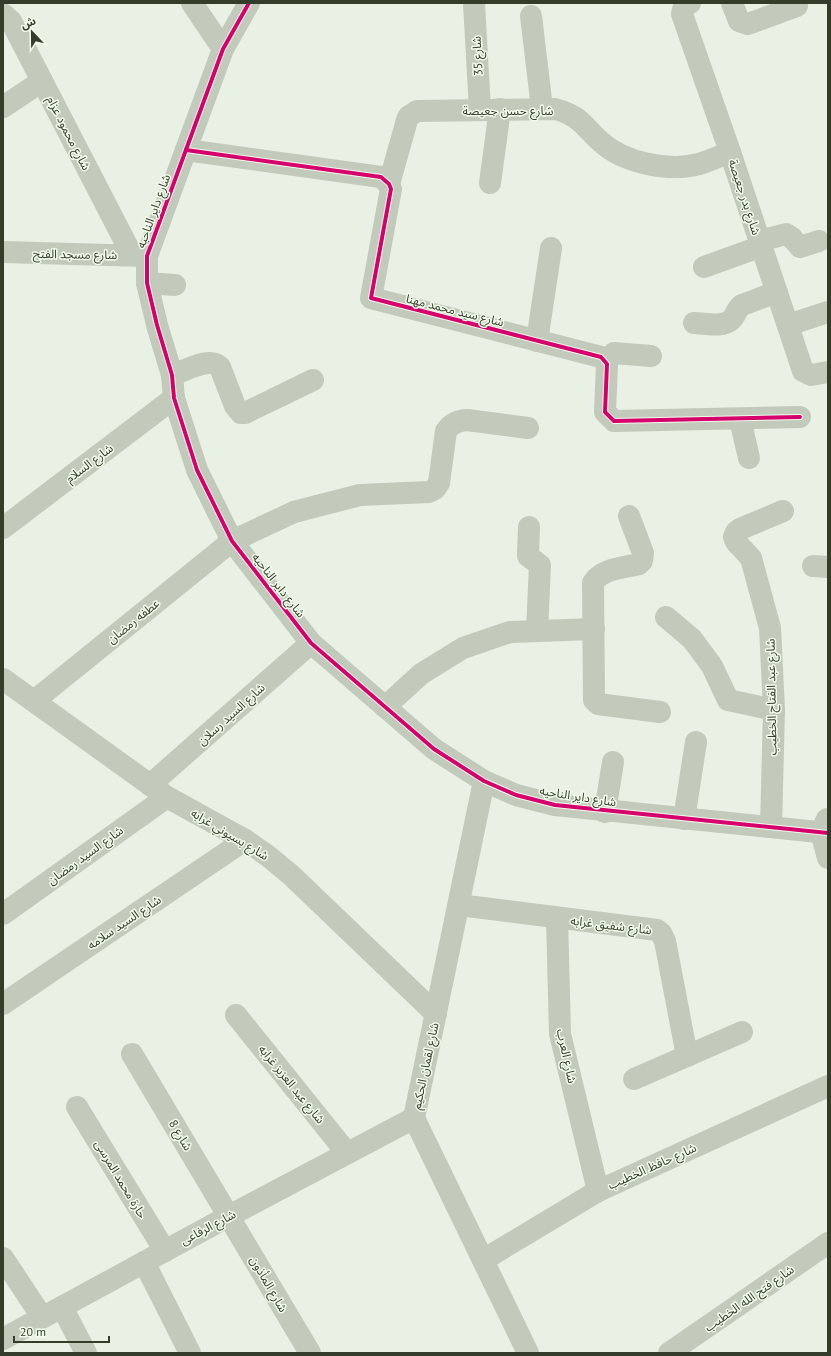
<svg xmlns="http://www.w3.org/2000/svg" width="831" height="1356" viewBox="0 0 831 1356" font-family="'PT Sans','Noto Sans Arabic',sans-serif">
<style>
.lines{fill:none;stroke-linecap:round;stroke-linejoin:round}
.minor{stroke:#c2cabc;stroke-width:22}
.cycleway-casing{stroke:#f2fcec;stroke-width:6}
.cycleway{stroke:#d6006c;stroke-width:4}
.labels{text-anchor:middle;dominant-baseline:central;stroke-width:3;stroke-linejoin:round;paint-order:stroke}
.street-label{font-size:12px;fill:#343c2a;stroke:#f2fcec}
</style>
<rect width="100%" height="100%" fill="#e9f0e4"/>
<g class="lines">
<!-- minor -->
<g class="minor">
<polyline points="192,3 223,49"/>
<polyline points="249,3 223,49 147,256 147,283 157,325 172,375 174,398 197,470 232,541 311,643 434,749 484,781 516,795 555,805 828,833"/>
<polyline points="474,3 480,110"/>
<polyline points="690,3 684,6 682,14 730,152 803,371 811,375 828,372"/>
<polyline points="732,3 739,21 748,24 797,6"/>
<polyline points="3,14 11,21 132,255"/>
<polyline points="531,16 542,108"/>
<polyline points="3,107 42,81"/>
<polyline points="186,150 381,177 389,184 391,189 371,298 601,357 607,364 605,412 614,421 800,417"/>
<polyline points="490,183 500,109"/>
<path d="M389,184L407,120L409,116L417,111L555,109C581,116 583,126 601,142C624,163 669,172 699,164C710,161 720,156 730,152"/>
<polyline points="760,241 786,234 792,238 800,247 819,241"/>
<polyline points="3,252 144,256"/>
<polyline points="704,267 762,246"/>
<polyline points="147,283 175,285"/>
<path d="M694,323C705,323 722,328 731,320C736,316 736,309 742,305L777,292"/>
<polyline points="788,325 828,312"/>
<polyline points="537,341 551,248"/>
<polyline points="607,364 609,357 614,353 651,356"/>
<path d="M172,375C185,371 209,356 220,367L235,406L241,413H245L313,380"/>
<polyline points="740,419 749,458"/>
<path d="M629,516L643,553L642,561L639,564C624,568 602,568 593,583L594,700L598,704L660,712"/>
<polyline points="529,527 528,556 540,565 537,631"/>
<polyline points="3,528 174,398"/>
<polyline points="813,566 828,567"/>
<polyline points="666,617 692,639 712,666 728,700 774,710"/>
<polyline points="3,679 167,797 245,840 268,856 291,875 436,1014"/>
<path d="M34,701L232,541L294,512L360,495L429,492L435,489L439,483L446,431C452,423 457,421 467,420L528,428"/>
<polyline points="385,707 421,674 463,648 510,632 594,629"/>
<polyline points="484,781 414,1118 528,1353"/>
<polyline points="150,785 311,643"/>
<polyline points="605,812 613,762"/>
<polyline points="684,819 696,742"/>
<polyline points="827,819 821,832 828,858"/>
<polyline points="771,827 774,710 770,628 751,558 736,542 734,537 736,532 740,529 783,511"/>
<polyline points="459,905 657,930 661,933 665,941 687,1056"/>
<polyline points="3,914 167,797"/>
<polyline points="557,918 560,1034 598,1191"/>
<polyline points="3,1004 245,840"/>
<polyline points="236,1015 347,1153"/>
<polyline points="132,1054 310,1353"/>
<polyline points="634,1079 742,1032"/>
<polyline points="77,1107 165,1251"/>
<polyline points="3,1258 42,1317"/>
<polyline points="483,1260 598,1191 828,1086"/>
<polyline points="144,1262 190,1353"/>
<polyline points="62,1307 86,1353"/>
<polyline points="3,1339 229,1216 414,1118"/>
<polyline points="669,1353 828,1243"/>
</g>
<!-- cycleway casing -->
<g class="cycleway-casing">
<g id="cycleway">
<polyline points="249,3 223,49 147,256 147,283 157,325 172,375 174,398 197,470 232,541 311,643 434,749 484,781 516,795 555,805 828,833"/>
<polyline points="186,150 381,177 389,184 391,189 371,298 601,357 607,364 605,412 614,421 800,417"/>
</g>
</g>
<!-- cycleway -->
<use href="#cycleway" class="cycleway"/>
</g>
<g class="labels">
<!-- street labels -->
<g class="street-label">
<text transform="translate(477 56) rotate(-93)">شارع 35</text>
<text x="508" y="110">شارع حسن جعيصة</text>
<text transform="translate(69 133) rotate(63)">شارع محمود عزام</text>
<text transform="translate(745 197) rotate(72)">شارع بدر جعيصة</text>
<text transform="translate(153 211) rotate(-70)">شارع داير الناحيه</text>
<text transform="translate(75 254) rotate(1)">شارع مسجد الفتح</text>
<text transform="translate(455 310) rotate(14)">شارع سيد محمد مهنا</text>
<text transform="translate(89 463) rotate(-37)">شارع السلام</text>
<text transform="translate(279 585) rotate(52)">شارع داير الناحيه</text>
<text transform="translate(133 621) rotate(-39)">عطفه رمضان</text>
<text transform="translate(771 697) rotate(-91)">شارع عبد الفتاح الخطيب</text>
<text transform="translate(231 714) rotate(-42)">شارع السيد رسلان</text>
<text transform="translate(578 796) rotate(9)">شارع داير الناحيه</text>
<text transform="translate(230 834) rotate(31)">شارع بسيوني غرابه</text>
<text transform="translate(85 855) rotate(-36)">شارع السيد رمضان</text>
<text transform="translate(124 922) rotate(-34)">شارع السيد سلامه</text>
<text transform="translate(611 925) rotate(7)">شارع شفيق غرابه</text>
<text transform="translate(567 1056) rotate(78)">شارع العرب</text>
<text transform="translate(425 1066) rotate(-78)">شارع لقمان الحكيم</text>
<text transform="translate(292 1084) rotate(51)">شارع عبد العزيز غرابه</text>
<text transform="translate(181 1135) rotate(59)">شارع 8</text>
<text transform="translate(652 1166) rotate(-24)">شارع حافظ الخطيب</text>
<text transform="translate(121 1179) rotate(59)">حارة محمد المرسى</text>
<text transform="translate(208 1227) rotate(-28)">شارع الرفاعى</text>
<text transform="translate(269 1284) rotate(60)">شارع المأذون</text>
<text transform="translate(749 1298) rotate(-35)">شارع فتح الله الخطيب</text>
</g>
</g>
<!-- border -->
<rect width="831" height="1356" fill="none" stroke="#343c2a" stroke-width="8"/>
<!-- north arrow -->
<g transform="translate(32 32) rotate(338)" stroke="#f2fcec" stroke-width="3" paint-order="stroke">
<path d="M0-3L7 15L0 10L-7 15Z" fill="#343c2a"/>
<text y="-6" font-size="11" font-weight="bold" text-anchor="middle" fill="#343c2a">ش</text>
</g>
<!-- scale -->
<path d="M14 1336v6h95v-6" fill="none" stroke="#343c2a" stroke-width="2"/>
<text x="20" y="1336" font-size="12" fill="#343c2a" stroke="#f2fcec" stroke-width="3" paint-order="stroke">20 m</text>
</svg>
